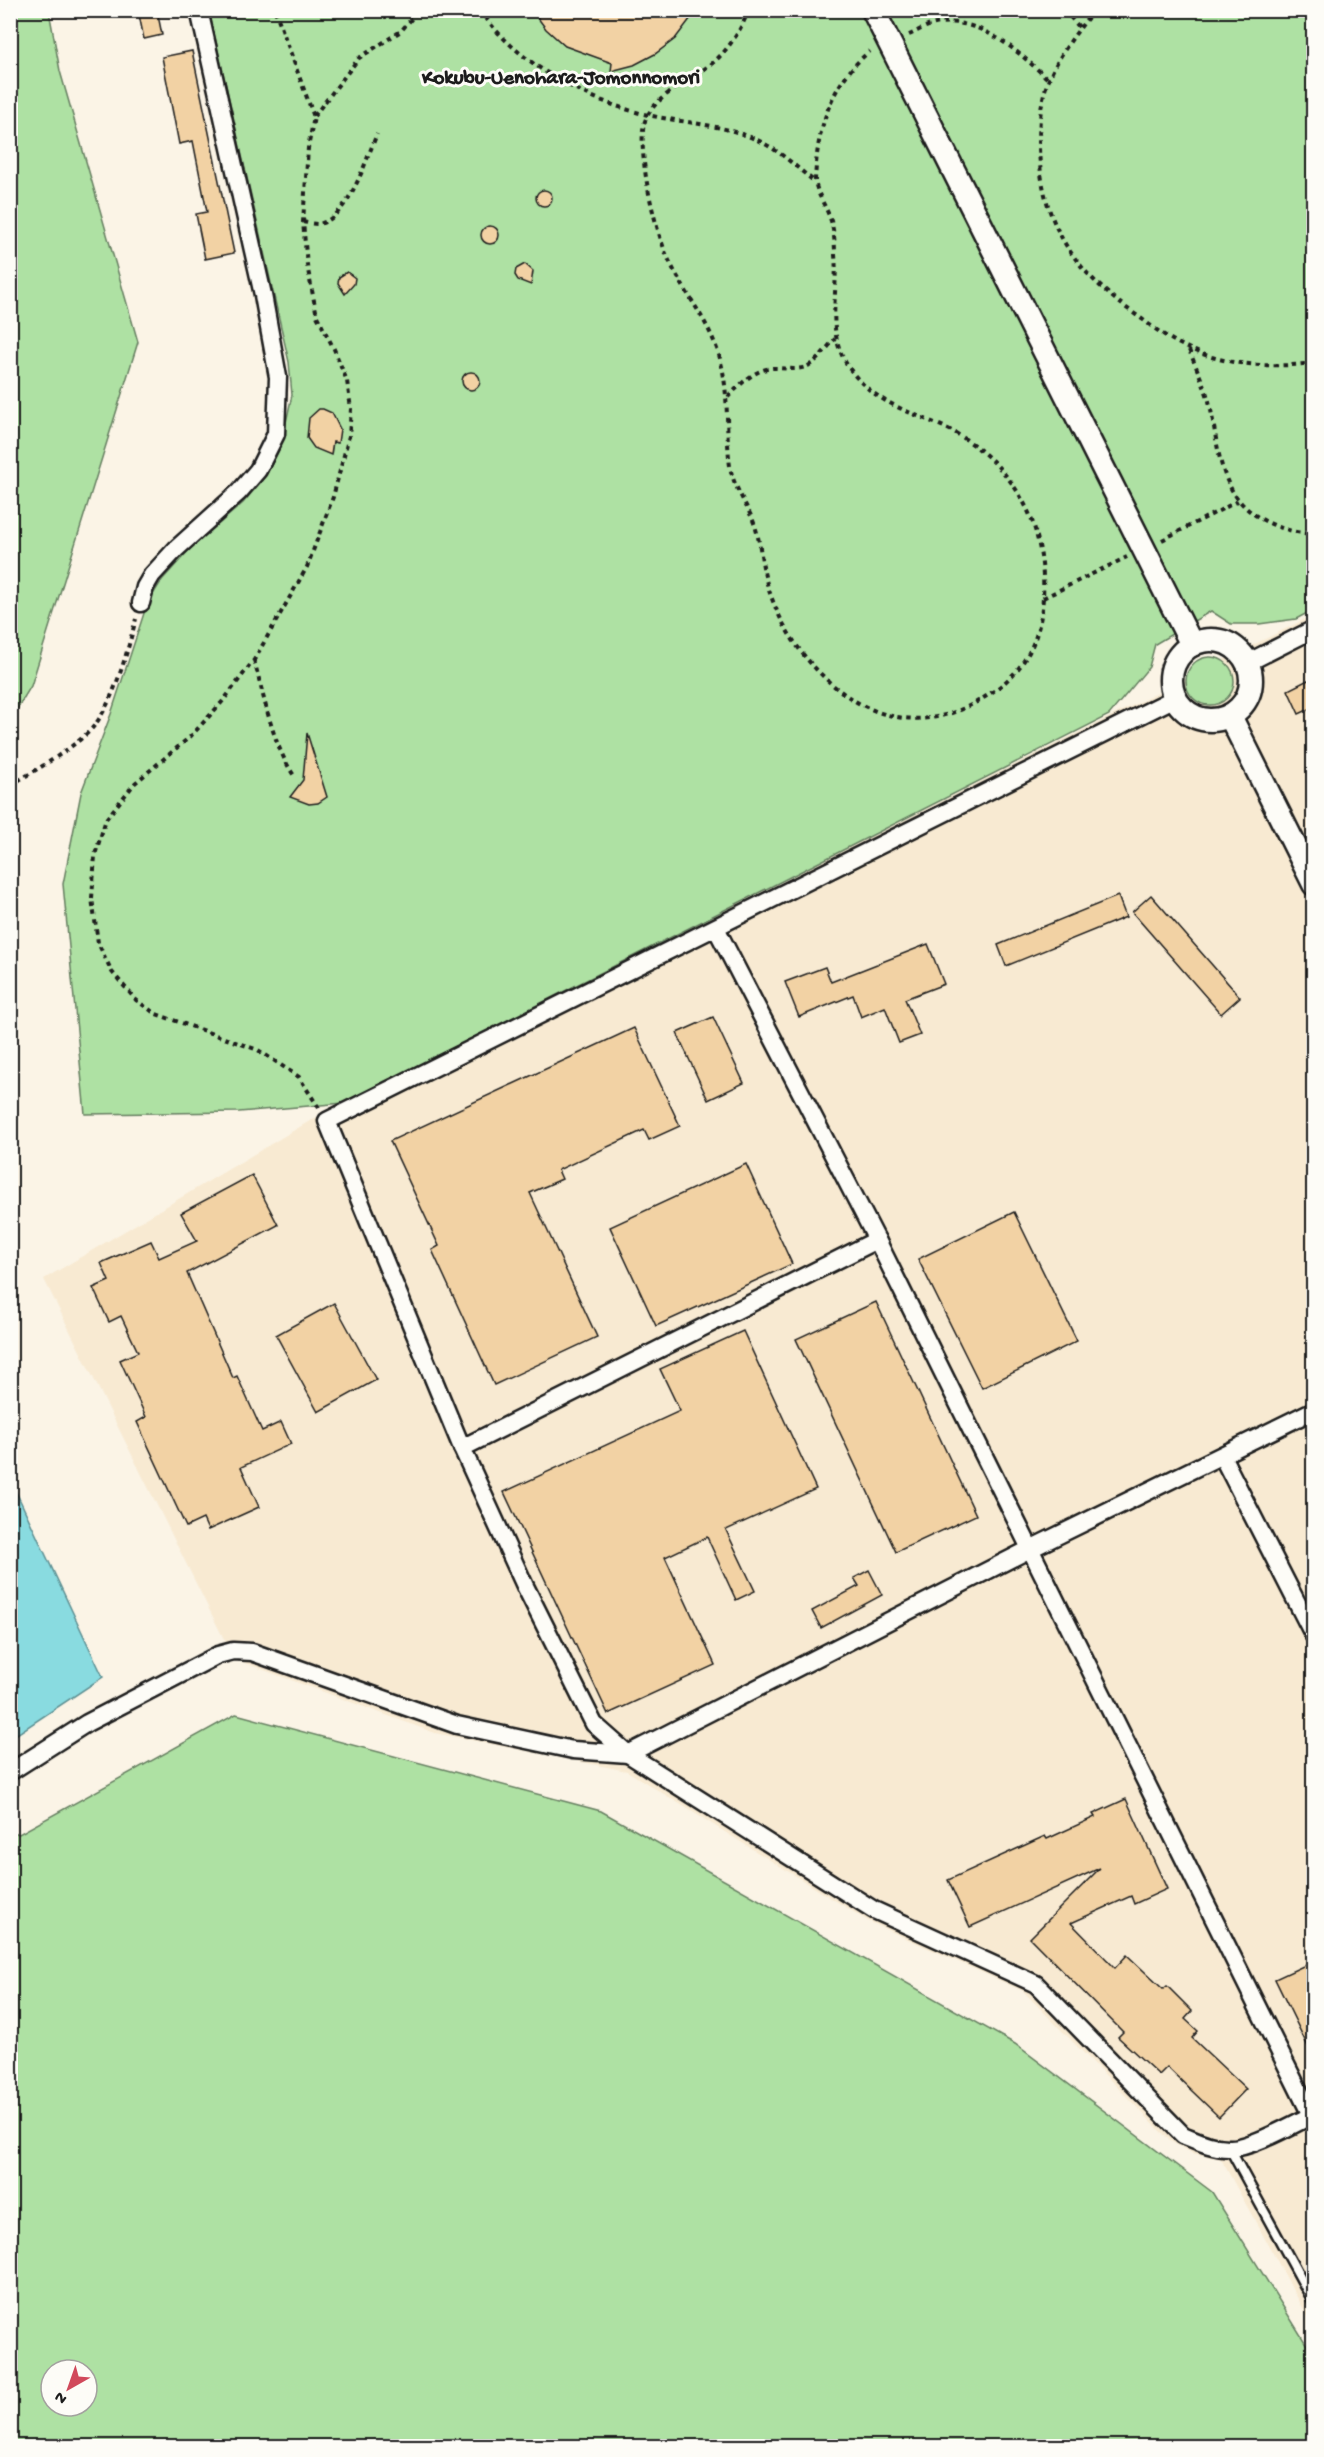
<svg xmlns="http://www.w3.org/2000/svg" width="1324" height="2457" viewBox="0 0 1324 2457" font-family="'Gochi Hand',sans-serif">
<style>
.built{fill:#f8ead2}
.green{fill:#aee1a3;stroke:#657e60;stroke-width:1.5;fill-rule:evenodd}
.water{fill:#89dbe0;stroke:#5d8f92;stroke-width:1.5}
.building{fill:#f2d2a4;stroke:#1c1c1c;stroke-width:1.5}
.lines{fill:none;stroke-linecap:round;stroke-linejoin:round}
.lane-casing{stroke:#1c1c1c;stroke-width:13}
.street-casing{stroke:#1c1c1c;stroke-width:21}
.secondary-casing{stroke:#1c1c1c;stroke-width:27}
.path{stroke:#1c1c1c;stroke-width:4;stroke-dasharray:4.5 4.5;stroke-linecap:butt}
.lane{stroke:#fdfcf7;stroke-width:8}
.street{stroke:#fdfcf7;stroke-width:16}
.secondary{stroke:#fdfcf7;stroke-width:22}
.labels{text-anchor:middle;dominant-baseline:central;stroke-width:6;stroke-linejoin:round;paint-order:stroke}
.quarter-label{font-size:21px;font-weight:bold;fill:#1c1c1c;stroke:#fdfcf7}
</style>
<rect width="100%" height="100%" fill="#fbf4e6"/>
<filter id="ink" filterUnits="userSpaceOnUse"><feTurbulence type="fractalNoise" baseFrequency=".0167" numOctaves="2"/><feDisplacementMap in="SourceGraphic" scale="12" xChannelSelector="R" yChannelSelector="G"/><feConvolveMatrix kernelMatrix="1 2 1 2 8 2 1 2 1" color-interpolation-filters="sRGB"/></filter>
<g filter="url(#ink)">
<!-- built -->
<polygon class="built" points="1313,615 1313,2326 1221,2159 1192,2153 1170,2141 1023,1991 868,1921 627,1771 435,1733 234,1659 44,1279 340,1103"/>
<!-- green -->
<g class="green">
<polygon points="11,10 49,11 60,71 138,342 31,686 11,719"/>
<polygon points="209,11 1313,11 1313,610 1296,619 1259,624 1231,624 1211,611 1155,644 1149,667 1109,715 344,1103 239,1112 85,1114 63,884 81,793 111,714 147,604 162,580 190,549 243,503 265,477 281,446 292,395 289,362"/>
<circle cx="1210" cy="681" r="24"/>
<path d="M236,1714L601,1811L1015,2044L1212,2192L1313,2355V2446H11V1831L19,1834ZM51,2370H87V2406H51Z"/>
</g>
<!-- water -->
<polygon class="water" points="11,1481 103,1677 11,1738 10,1738"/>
<!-- building -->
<g class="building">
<polygon points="138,10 157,10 162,35 144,39"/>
<polygon points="532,10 697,10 675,39 655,54 634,65 611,71 612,63 565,46 546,29"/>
<polygon points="192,51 234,253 205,259 196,214 207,212 193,141 179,144 162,57"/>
<circle cx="544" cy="198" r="8"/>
<circle cx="490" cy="235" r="9"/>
<polygon points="525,264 533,271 531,285 518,280 515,275 516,269"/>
<polygon points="347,272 355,278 354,284 345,294 338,283 339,277"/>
<circle cx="471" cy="381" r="9"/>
<polygon points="319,409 323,409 332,413 340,429 338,443 333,442 331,455 314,448 307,438 309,418"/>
<polygon points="1314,677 1314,707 1299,714 1288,690"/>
<polygon points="307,733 327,797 318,803 309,804 290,797 303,780"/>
<polygon points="1151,895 1240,997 1221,1014 1132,912"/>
<polygon points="1118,896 1126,917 1006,966 998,945"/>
<polygon points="928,944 944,984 905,999 920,1035 899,1043 885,1007 861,1017 853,995 799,1017 785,982 825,967 831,982"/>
<polygon points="713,1017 744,1083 708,1100 677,1033"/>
<polygon points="634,1028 680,1126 649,1140 644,1130 558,1170 562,1179 530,1193 597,1337 494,1385 432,1250 439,1246 390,1141"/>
<polygon points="746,1164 792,1264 656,1326 610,1227"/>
<polygon points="252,1175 278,1225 187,1273 233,1378 237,1376 262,1431 281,1422 291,1444 241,1467 259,1507 208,1530 203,1519 186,1527 137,1422 146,1417 120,1360 138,1352 121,1316 109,1322 93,1288 109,1281 101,1263 151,1241 159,1258 197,1241 181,1213"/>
<polygon points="1014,1212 1077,1341 982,1388 918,1259"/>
<polygon points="876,1302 976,1515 896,1552 796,1339"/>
<polygon points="334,1303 376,1380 318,1412 276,1335"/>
<polygon points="743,1331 816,1489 726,1530 755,1591 736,1600 707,1537 665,1557 715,1665 608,1714 504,1492 680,1411 660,1369"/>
<polygon points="869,1570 882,1595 821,1628 812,1611 859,1586 854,1578"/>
<polygon points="1126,1799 1167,1889 1134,1904 1131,1896 1071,1923 1115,1968 1127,1955 1163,1989 1167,1986 1192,2011 1185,2019 1198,2031 1192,2038 1246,2089 1219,2117 1167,2067 1159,2075 1118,2037 1123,2032 1030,1938 1100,1868 970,1927 948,1880 1045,1836 1047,1839 1095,1817 1093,1814"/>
<polygon points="1314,1961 1314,2059 1275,1979"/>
</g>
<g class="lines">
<!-- lane casing -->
<g class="lane-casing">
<polyline id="lane" points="1230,2149 1314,2303"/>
</g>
<!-- street casing -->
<g class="street-casing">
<g id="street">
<polyline points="141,603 145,587 152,575 176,549 239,492 258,470 276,434 278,377 263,295 199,10"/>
<polyline points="1247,663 1314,629"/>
<path d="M1175,698L327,1121L462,1448L525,1586L594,1724L628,1754L874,1910L1036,1984L1183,2135C1198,2141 1212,2148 1228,2148C1248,2150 1294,2124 1314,2114"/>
<polyline points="716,928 877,1240 1311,2115"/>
<polyline points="462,1448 877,1240"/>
<polyline points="1222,1456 1314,1636"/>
<polyline points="10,1772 87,1723 218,1655 233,1651 252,1652 457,1725 573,1750 628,1754 1030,1549 1314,1410"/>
</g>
</g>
<!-- secondary casing -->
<g class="secondary-casing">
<g id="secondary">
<polyline points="873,10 1192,645"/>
<circle cx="1211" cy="680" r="40"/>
<polyline points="1230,716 1314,884"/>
</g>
</g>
<!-- path -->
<g class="path">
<polyline points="275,10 314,117 308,148 303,222 307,265 317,316 334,349 347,381 351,409 349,436 333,497 307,567 254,660 223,701 191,736 135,783 106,819 95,855 92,898 98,943 112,972 136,1000 156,1014 258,1050 299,1077 319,1108"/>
<path d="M480,10C516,63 586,101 648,115C684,123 721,124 755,139C777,148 796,167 815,182"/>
<path d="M749,10C741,29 731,46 716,60C694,80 646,97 643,130C640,163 654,225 667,256C682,290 708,319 719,355C730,391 725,429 730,466C733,488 750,508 756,529C760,543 761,558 764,572C772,608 791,643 816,669C864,720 924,736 985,697C999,688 1014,676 1023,662C1047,628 1047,576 1037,537C1026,490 989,449 946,428C914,413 881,405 857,378C822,338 839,302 835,255C835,243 834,232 831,221C827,208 817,194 815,181C815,175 816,169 816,164C820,119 835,79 870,51"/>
<polyline points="1064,10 1080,28"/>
<path d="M1094,10C1077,31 1059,55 1049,79C1040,100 1039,125 1039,147C1041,227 1077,275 1142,319C1156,330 1172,341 1188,348C1226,366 1272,368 1314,363"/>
<path d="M909,35C916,32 924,27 931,25C976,12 1019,52 1049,80"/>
<polyline points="314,116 359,58 401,31 419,10"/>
<path d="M303,222C307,223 314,224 318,224C349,219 366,159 377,134"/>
<path d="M1189,350C1196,367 1204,384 1209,401C1220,448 1216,495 1265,521C1281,529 1296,533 1314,534"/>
<path d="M728,397C741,384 755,368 775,368C786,368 798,371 808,366C819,360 827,347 835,339"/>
<polyline points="1162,540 1238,501"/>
<polyline points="1043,598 1127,557"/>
<path d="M254,660C265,700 272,744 295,777"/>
<path d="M10,785C32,773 79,745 94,726C115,699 127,652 136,619"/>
</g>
<!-- lane -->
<use href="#lane" class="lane"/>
<!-- street -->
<use href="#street" class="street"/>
<!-- secondary -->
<use href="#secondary" class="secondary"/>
</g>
</g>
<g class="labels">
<!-- quarter labels -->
<g class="quarter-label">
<text x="561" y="79">Kokubu-Uenohara-Jomonnomori</text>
</g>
</g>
<!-- margin -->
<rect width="1324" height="2457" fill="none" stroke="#fdfcf7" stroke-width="36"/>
<rect x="18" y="18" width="1288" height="2421" fill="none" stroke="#1c1c1c" stroke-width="2" filter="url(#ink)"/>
<!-- north arrow -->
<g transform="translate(69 2388) rotate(220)"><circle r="28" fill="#fdfcf7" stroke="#a3a29f" stroke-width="1.5"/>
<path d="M0-4.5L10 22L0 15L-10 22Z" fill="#d1495b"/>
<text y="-9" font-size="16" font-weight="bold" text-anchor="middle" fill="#1c1c1c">N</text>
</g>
</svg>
